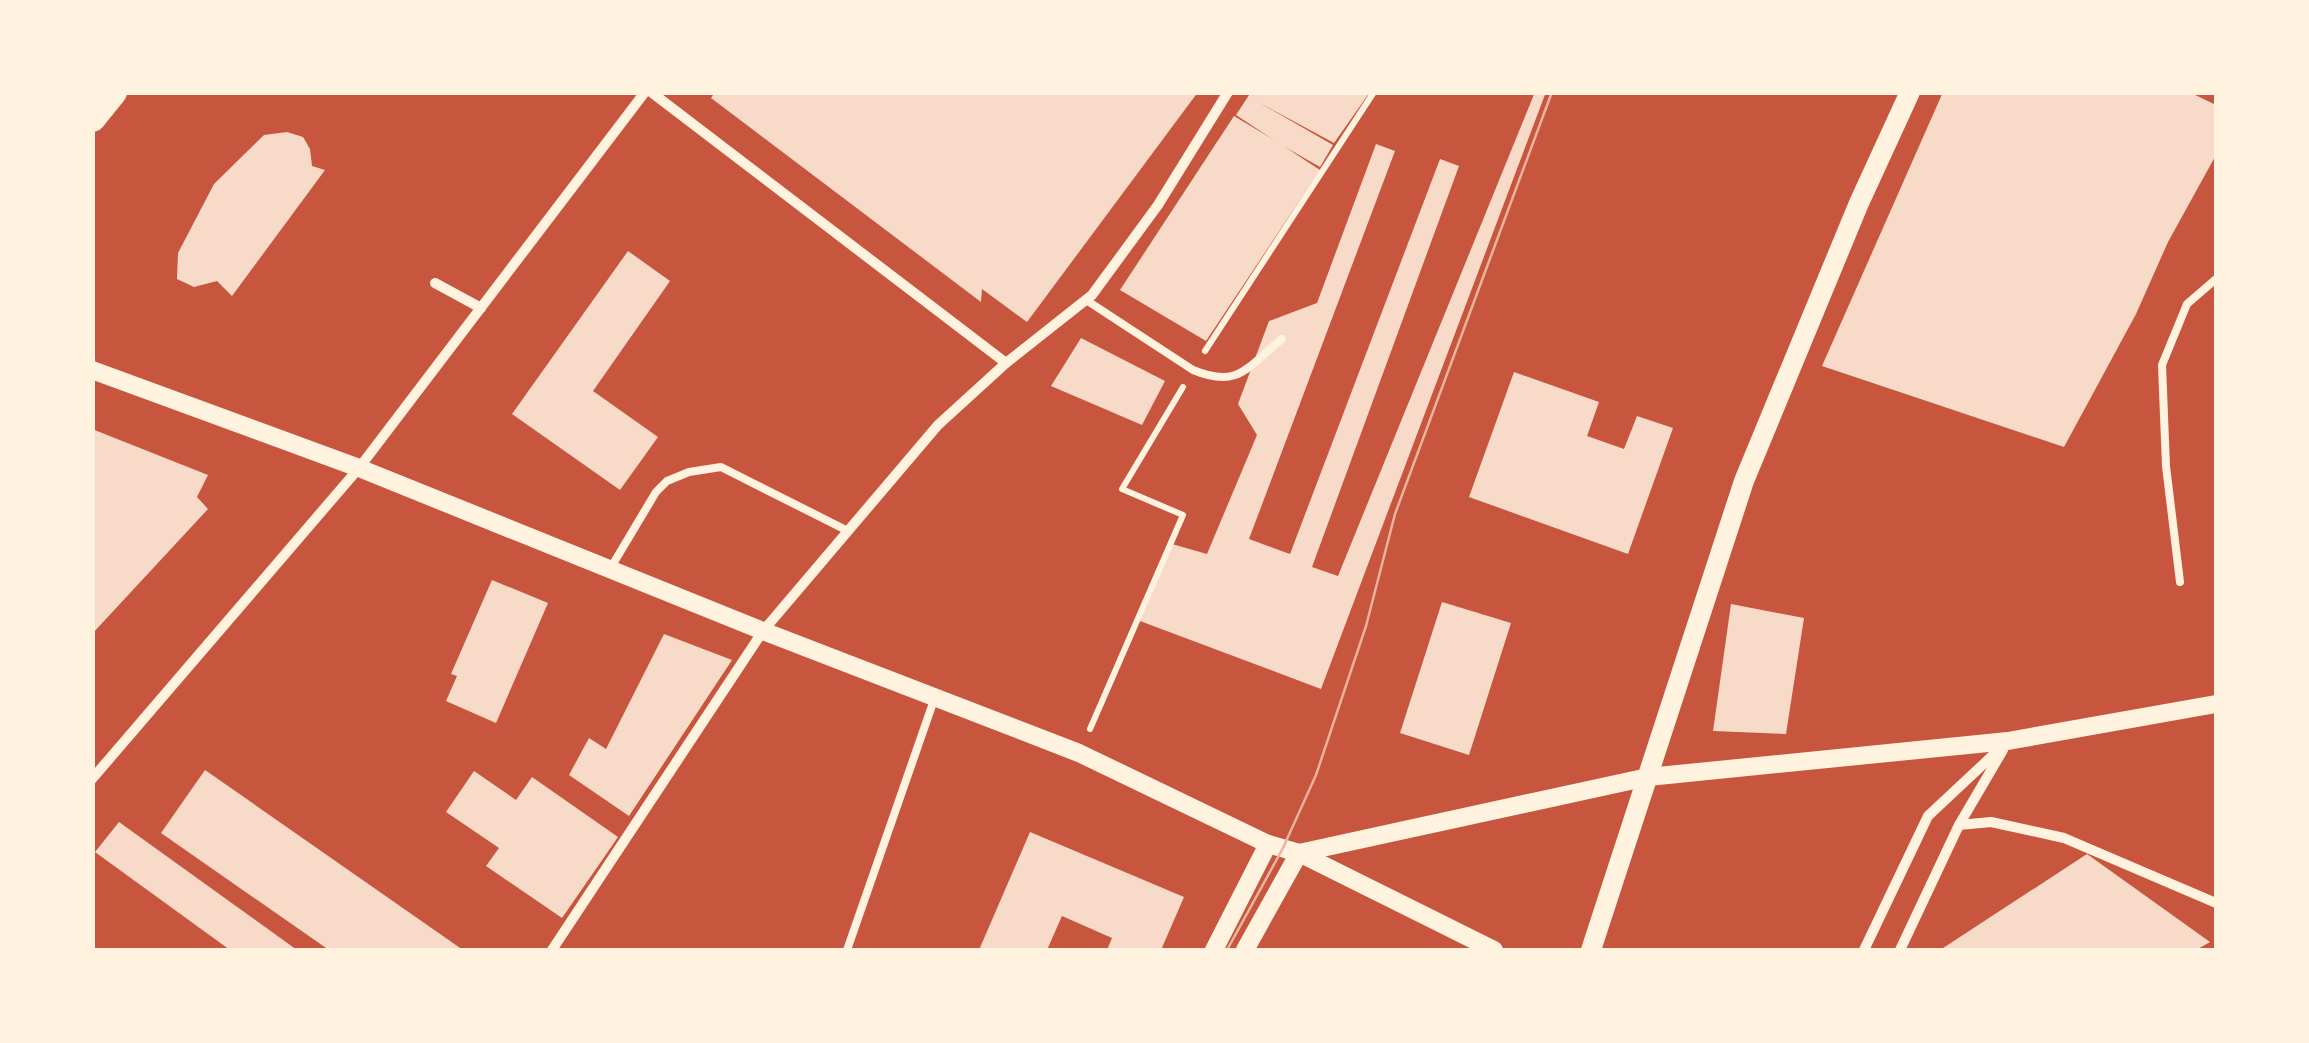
<svg xmlns="http://www.w3.org/2000/svg" width="2309" height="1043" viewBox="0 0 2309 1043" font-family="Cabin,sans-serif">
<style>
.building{fill:#f7dbc8}
.lines{fill:none;stroke-linecap:round;stroke-linejoin:round}
.path{stroke:#fff3e0;stroke-width:6}
.service{stroke:#fff3e0;stroke-width:8}
.minor{stroke:#fff3e0;stroke-width:10}
.tertiary{stroke:#fff3e0;stroke-width:18}
.secondary{stroke:#fff3e0;stroke-width:20}
.trunk{stroke:#fff3e0;stroke-width:28}
.tram{stroke:#e9b49f;stroke-width:2.5}
</style>
<rect width="100%" height="100%" fill="#c8553d"/>
<!-- building -->
<g class="building">
<polygon points="715,92 1198,92 1027,322 982,289 981,302 711,98"/>
<polygon points="1251,92 1370,92 1334,143 1260,103 1333,145 1320,167 1285,147 1320,170 1206,341 1120,290 1234,116 1274,140 1236,115"/>
<polygon points="1535,92 1546,92 1321,689 1140,621 1172,544 1207,554 1257,435 1238,404 1269,321 1317,303 1376,144 1395,151 1249,539 1290,554 1440,159 1459,166 1312,567 1338,576"/>
<polygon points="1943,92 2189,92 2216,105 2216,155 2168,242 2136,314 2064,447 1822,366"/>
<polygon points="287,132 303,137 310,149 312,166 325,170 232,296 217,281 194,287 177,279 178,253 214,184 264,135"/>
<polygon points="628,251 670,281 593,391 658,437 620,490 512,414"/>
<polygon points="1081,338 1165,381 1142,425 1051,386"/>
<polygon points="1514,372 1599,402 1587,436 1624,449 1637,416 1673,428 1628,554 1469,497"/>
<polygon points="92,429 208,475 197,497 208,509 92,634"/>
<polygon points="492,580 548,603 496,723 446,701 457,676 451,674"/>
<polygon points="1442,602 1511,623 1469,755 1400,733"/>
<polygon points="1731,604 1804,618 1786,734 1713,731"/>
<polygon points="664,634 732,660 629,816 569,775 589,738 606,749"/>
<polygon points="205,770 463,950 329,950 161,833"/>
<polygon points="474,771 516,800 532,777 618,837 562,918 486,866 499,848 446,812"/>
<polygon points="119,822 297,950 230,950 95,852"/>
<polygon points="1030,832 1184,897 1161,950 1107,950 1112,938 1062,916 1047,950 979,950"/>
<polygon points="2087,854 2210,942 2196,950 1940,950"/>
</g>
<g class="lines">
<!-- path -->
<g class="path">
<polyline points="1205,351 1374,92"/>
<polyline points="1090,729 1183,515 1122,489 1183,387"/>
</g>
<!-- service -->
<g class="service">
<path d="M1086,300L1193,370C1239,389 1247,367 1282,339"/>
<polyline points="610,569 656,492 667,481 689,472 721,467 848,531"/>
<polyline points="2180,582 2166,466 2162,365 2187,304 2216,279"/>
<polyline points="847,950 935,697"/>
</g>
<!-- minor -->
<g class="minor">
<polyline points="651,92 1006,363"/>
<polyline points="435,283 481,308"/>
<polyline points="92,779 359,468 645,92"/>
<polyline points="1959,825 1991,822 2064,838 2216,903"/>
<polyline points="552,950 763,631 938,425 1006,363 1092,295 1158,205 1228,92"/>
<polyline points="1864,950 1928,816 2007,742"/>
<polyline points="1900,950 1959,825 2003,750"/>
</g>
<!-- tertiary -->
<g class="tertiary">
<polyline points="92,370 359,468 763,631 1079,753 1268,844 1299,853 1494,950"/>
<polyline points="1299,853 1648,777 2008,741 2216,704"/>
<polyline points="1214,950 1268,844"/>
<polyline points="1245,950 1299,853"/>
</g>
<!-- secondary -->
<polyline class="secondary" points="1591,950 1744,481 1859,203 1910,92"/>
<!-- trunk -->
<polyline class="trunk" points="92,118 113,92"/>
<!-- tram -->
<polyline class="tram" points="1227,950 1283,848 1316,775 1366,626 1395,514 1552,92"/>
</g>
<!-- border -->
<rect width="2309" height="1043" fill="none" stroke="#fff3e0" stroke-width="190"/>
</svg>
